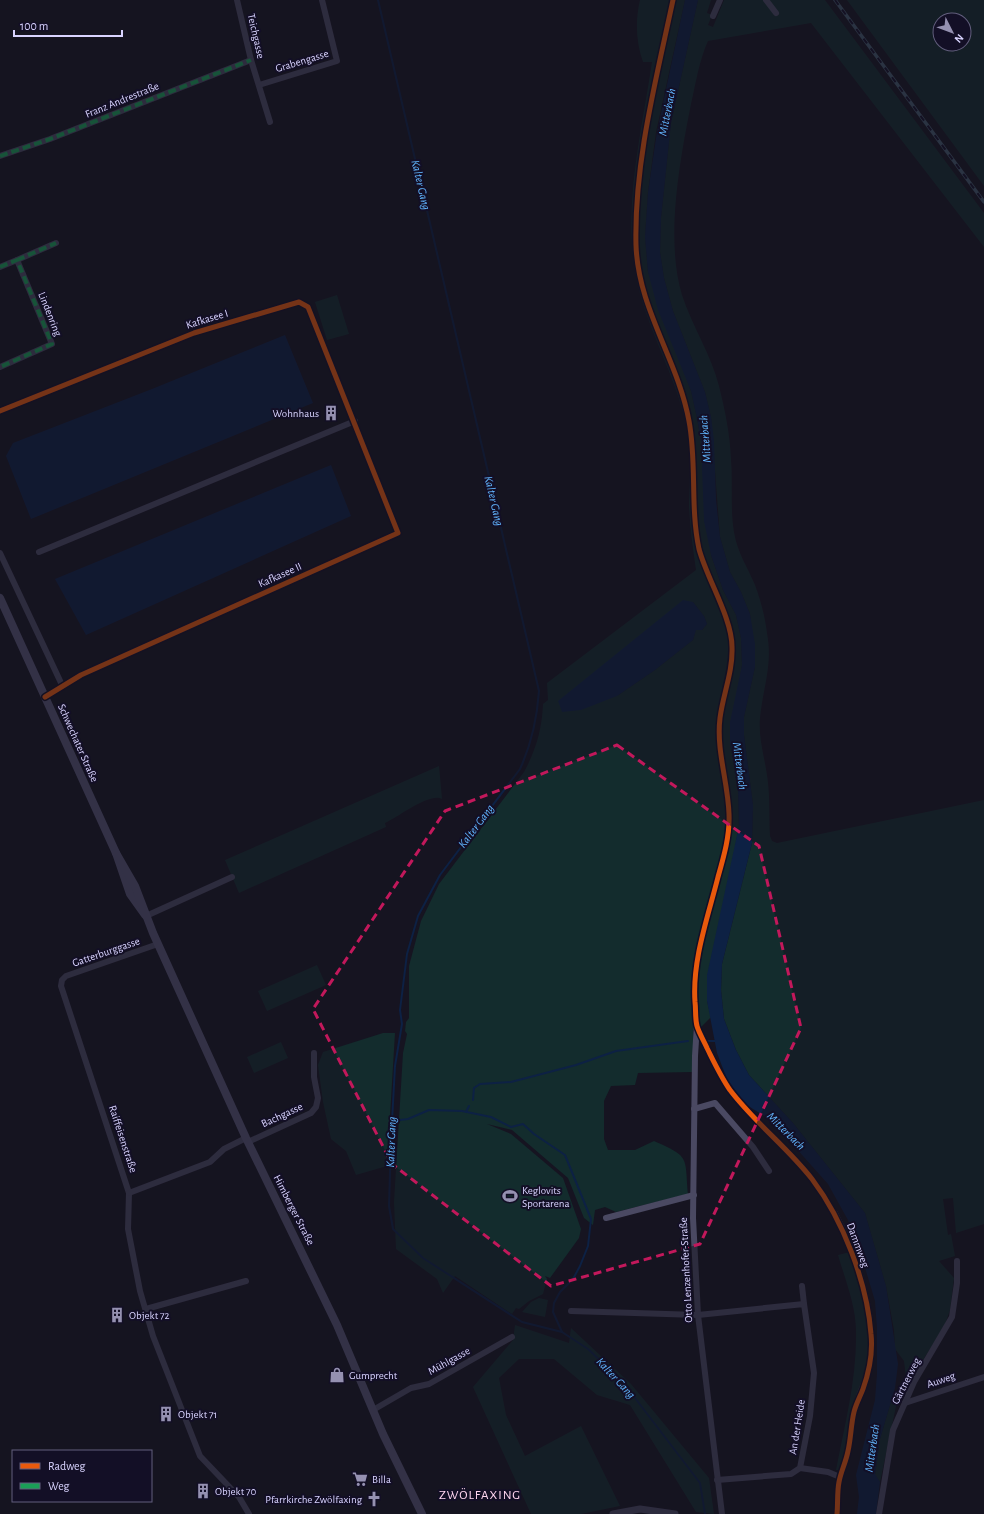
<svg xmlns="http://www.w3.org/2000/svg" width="984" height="1514" viewBox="0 0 984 1514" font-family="'Alegreya Sans',sans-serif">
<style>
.green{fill:#132c2d;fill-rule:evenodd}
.water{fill:#0d2144}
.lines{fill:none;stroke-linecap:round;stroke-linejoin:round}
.stream{stroke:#0d2144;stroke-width:2}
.minor{stroke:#4a4962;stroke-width:6}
.tertiary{stroke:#4a4962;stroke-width:7}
.secondary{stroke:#575674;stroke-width:8}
.rail-casing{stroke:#43596b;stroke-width:3.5}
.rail{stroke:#130f26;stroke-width:2;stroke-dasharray:6;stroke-linecap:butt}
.quiet{stroke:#1a9f57;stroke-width:4;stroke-dasharray:8 4;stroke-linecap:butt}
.cycleway-casing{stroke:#130f26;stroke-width:8}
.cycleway{stroke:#e8590c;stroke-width:5}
.marked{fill:none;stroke:#c2185b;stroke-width:3;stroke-dasharray:8 5;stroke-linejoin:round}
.labels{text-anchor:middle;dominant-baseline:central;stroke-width:4;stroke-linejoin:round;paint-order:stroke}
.street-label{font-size:11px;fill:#d9d4ff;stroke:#130f26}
.poi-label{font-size:11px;fill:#d9d4ff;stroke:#130f26;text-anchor:start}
.water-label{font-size:12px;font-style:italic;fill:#62b6ff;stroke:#130f26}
.quarter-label{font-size:13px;letter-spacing:1px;fill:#ffd6f0;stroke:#130f26}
</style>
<rect width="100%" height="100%" fill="#161421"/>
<!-- green -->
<g class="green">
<path d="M640,0H685L656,132L648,192L645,237L648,272L691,391L697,418L701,441L711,555L723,590L736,615L741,638L742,665L730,743L738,786L739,826L707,1001L711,1017L701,1027L693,1030V1072L638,1073L635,1085L611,1086L604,1101V1139L608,1150H635L654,1141C690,1157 685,1156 688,1194L616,1212L605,1207L595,1210L593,1225L584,1218L568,1178L512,1130L487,1124L511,1134L563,1178L581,1229L579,1238L550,1278L545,1276L547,1279L543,1294L529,1301L519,1309L516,1308L512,1314L455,1276L443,1293L437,1279L396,1249L394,1202L403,1053L407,1034L405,1031L406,1022L409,1018V966L421,921L439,884L524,772C536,750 542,729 543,704L548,700L547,683L696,570C693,549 690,528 689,506C689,483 692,457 688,434C679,383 652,339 639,290C620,215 641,137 652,62H643C636,42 635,21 640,0ZM693,602L704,616L707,624L702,630L696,629L693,640L655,670L617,696Z"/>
<path d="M698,0H711L707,13L712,15L708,25L713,27L724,0H825L984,213V247L811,23L708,41C699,61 696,82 691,104C680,160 665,239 682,295C692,326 711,354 719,386C725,410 730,434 731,459C733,483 730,508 734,532C737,552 748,568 755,585C761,601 765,617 767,633C773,665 763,687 760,718C758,740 766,761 768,783C770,800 769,818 770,836L772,841L777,843L984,800V1224L956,1233L953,1198L943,1199L948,1235L951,1234L955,1256L939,1261L954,1278L950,1310L944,1327L907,1385L904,1361L895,1349L894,1330L886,1286L865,1213L793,1123L749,1075L736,1050L724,1019L721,990L722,964L752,843L753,805L744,735V717L755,667L750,614L741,592L730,572L720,537L711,417L705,392L673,311L664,278L660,252L661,218L671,123Z"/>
<path d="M847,0H984V186ZM940,20H964V44H940Z"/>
<polygon points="337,295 349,334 327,340 315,302"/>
<path d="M439,766L442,799C430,792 397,818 385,823L386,827L239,893L225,860Z"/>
<polygon points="317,965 326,985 267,1011 258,991"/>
<polygon points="383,1033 395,1033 387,1166 356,1175 346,1151 331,1139 323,1102 318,1065 323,1052"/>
<polygon points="281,1042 288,1058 254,1073 247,1057"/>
<path d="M850,1252L864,1304L869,1339L868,1362L840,1470H836C845,1424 857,1378 856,1331C856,1306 845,1279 838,1255Z"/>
<polygon points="539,1298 548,1300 545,1317 522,1312 531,1302"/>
<polygon points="515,1325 569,1343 571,1328 631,1384 709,1478 714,1514 696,1512 630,1405 597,1395 554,1359 519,1359 499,1378 506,1415 525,1456 581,1426 620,1506 581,1514 531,1514 473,1387 513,1340"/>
<polygon points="899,1392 880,1482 875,1475 880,1439 893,1395"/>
</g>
<!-- water -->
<g class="water">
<polygon points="685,0 698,0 671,123 661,218 660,252 664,278 673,311 705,392 711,417 714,440 716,500 720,537 730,572 741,592 750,614 755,644 755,667 744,717 744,735 753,805 752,843 722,964 721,990 724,1019 736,1050 749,1075 793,1123 865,1213 886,1286 898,1364 895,1388 880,1439 875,1474 880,1482 876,1514 857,1514 859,1497 856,1475 875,1400 877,1374 877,1328 875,1301 864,1264 848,1220 828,1184 771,1120 745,1104 727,1079 717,1053 707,1001 707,975 739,826 738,786 730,743 730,722 742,665 741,638 736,615 723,590 711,555 704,521 701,441 697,418 691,391 658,310 648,272 645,237 648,192 657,132"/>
<polygon points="285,335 313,403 31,519 6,456 13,443 152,389"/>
<polygon points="331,465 351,516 86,635 55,579"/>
<polygon points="683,600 693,602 704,616 707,624 702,630 696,630 693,640 655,670 617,696 581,710 562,712 558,701"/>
</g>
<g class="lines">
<!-- stream -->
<g class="stream">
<path d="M378,0L539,691C537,719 532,743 520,769L440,875L418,916L407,954L400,1010L402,1024L395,1066L391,1140L389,1206L393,1229L423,1258L522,1322L562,1332L588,1349L622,1381L700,1483L705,1514"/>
<polyline points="708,1041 715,1041"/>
<polyline points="473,1100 474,1088 480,1084 511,1082 576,1065 616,1051 688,1041"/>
<polyline points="466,1112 469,1106"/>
<polyline points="392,1121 408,1119 429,1110 462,1111 491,1117 511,1127 523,1124 534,1134 565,1155 591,1219 588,1246 580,1266 573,1279 560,1292 554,1303 553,1312 562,1332"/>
</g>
<!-- minor -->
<g class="minor">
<polyline points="237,0 251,60 270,122"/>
<polyline points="766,0 776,13"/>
<polyline points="713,16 720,0"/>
<polyline points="259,85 337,61 322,0"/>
<polyline points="0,156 50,139 251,60"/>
<polyline points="17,260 56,243"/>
<polyline points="0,267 17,260 52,344 0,367"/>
<polyline points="0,411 194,333 299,302 308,307 398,533 81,675 45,697"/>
<polyline points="39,552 355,421"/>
<polyline points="0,553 62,685"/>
<polyline points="146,916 232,877"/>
<polyline points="158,944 66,976 62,980 61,986 129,1193 128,1229 140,1291 153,1336 200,1456 239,1497 249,1514"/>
<polyline points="697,1024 695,1056 693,1218 698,1315 722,1514"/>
<polyline points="694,1109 715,1103 753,1147 769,1171"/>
<polyline points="248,1142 311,1113 316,1107 318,1098 314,1077 314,1053"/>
<polyline points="129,1193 210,1162 224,1149 246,1138"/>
<path d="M835,1213C856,1254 877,1316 870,1363C867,1380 858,1395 854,1412C851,1425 850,1438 848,1451C847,1460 842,1469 840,1477C837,1489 838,1502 837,1514"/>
<polyline points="606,1218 694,1195"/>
<polyline points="802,1286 804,1304"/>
<polyline points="146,1309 246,1281"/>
<polyline points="571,1311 698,1315 804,1304 814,1373 810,1416 800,1468 791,1474 717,1480"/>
<polyline points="905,1403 984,1377"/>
<polyline points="373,1410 411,1388 429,1384 512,1337"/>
<polyline points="800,1468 828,1472 840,1477"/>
<polyline points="879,1514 893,1430 914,1382 952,1317 957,1283 957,1261"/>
</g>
<!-- tertiary -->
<polyline class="tertiary" points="613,1514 640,1509 675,1514"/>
<!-- secondary -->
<g class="secondary">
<polyline points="0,598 116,853 130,894 145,915"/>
<polyline points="116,853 135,886 153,933 246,1138 337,1325 383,1434 422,1514"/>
</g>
<!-- rail casing -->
<g class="rail-casing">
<polyline id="rail" points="835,0 984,202"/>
</g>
<!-- rail -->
<use href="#rail" class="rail"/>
<!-- quiet -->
<g class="quiet">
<polyline points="0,156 50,139 251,60"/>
<polyline points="17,260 56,243"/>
<polyline points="0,267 17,260 52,344 0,367"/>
</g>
<!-- cycleway casing -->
<g class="cycleway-casing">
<g id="cycleway">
<path d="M673,0C656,80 634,163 636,245C638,309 678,360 689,421C697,463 690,507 699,549C707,579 732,618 732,647C733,672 723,694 720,718C716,750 728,782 729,814C730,835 724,856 718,877C708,917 692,960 695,1002C696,1010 695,1019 697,1026C699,1033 704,1041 707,1048C714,1062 721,1077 730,1090C754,1122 787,1147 812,1179C843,1220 867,1282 871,1334C873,1352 869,1372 863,1389C860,1397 856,1404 854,1412C851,1424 851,1438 848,1451C846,1462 841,1471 839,1482C837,1492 838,1503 837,1514"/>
<polyline points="0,411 194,333 299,302 308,307 398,533 81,675 45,697"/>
</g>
</g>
<!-- cycleway -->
<use href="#cycleway" class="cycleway"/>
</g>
<!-- marked area -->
<path d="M0 0H984V1514H0ZM617,745L759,846L801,1028L700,1244L551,1286L392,1164L313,1009L445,811Z" fill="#161421" fill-opacity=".55" fill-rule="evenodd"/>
<path class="marked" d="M617,745L759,846L801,1028L700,1244L551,1286L392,1164L313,1009L445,811Z"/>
<!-- icons -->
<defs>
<g id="building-bare" transform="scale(1.2)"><path d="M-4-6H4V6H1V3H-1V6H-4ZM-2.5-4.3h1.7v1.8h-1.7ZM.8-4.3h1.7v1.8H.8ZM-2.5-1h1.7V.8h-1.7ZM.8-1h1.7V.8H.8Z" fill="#9591b1" stroke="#130f26" stroke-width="2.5" paint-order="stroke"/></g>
<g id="stadium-bare" transform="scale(1.2)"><path d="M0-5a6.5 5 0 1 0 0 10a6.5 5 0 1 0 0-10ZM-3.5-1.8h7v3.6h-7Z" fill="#9591b1" stroke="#130f26" stroke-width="2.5" paint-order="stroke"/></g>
<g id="shop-bare" transform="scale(1.2)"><path d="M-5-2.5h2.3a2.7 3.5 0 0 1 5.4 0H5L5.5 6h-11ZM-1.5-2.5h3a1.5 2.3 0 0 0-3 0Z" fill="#9591b1" stroke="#130f26" stroke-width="2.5" paint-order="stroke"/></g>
<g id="supermarket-bare" transform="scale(1.2)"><path d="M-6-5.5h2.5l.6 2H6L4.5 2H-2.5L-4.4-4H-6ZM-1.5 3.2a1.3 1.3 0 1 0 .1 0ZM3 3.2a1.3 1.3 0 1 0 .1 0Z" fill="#9591b1" stroke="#130f26" stroke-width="2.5" paint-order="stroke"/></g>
<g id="church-bare" transform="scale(1.2)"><path d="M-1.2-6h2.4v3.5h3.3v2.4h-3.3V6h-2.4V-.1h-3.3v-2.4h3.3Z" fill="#9591b1" stroke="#130f26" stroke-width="2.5" paint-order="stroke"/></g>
</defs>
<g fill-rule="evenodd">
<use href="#building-bare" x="331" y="413"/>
<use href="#stadium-bare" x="510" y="1196"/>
<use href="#building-bare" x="117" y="1315"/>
<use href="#shop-bare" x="337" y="1375"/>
<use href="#building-bare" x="166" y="1414"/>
<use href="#supermarket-bare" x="360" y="1479"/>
<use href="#building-bare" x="203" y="1491"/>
<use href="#church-bare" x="374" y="1499"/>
</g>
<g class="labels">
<!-- street labels -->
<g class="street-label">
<text transform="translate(256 36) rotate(77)">Teichgasse</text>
<text transform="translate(302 61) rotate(-17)">Grabengasse</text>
<text transform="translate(122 100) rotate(-22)">Franz Andrestraße</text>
<text transform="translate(50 314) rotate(68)">Lindenring</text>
<text transform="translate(207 319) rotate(-17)">Kafkasee I</text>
<text transform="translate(280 575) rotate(-24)">Kafkasee II</text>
<text transform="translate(78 743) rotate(66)">Schwechater Straße</text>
<text transform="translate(106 952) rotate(-19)">Gatterburggasse</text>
<text transform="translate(282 1115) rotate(-25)">Bachgasse</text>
<text transform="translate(123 1139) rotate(72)">Raiffeisenstraße</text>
<text transform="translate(294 1210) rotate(63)">Himberger Straße</text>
<text transform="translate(858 1245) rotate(70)">Dammweg</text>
<text transform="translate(686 1270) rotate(-93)">Otto Lenzenhofer-Straße</text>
<text transform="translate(449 1361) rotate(-29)">Mühlgasse</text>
<text transform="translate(941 1380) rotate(-19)">Auweg</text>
<text transform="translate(906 1381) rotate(-63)">Gärtnerweg</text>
<text transform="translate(797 1427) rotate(-81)">An der Heide</text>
</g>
<!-- poi labels -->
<g class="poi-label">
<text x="319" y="413" text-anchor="end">Wohnhaus</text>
<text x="522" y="1190">Keglovits<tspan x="522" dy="13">Sportarena</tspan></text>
<text x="129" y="1315">Objekt 72</text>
<text x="349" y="1375">Gumprecht</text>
<text x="178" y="1414">Objekt 71</text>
<text x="372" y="1479">Billa</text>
<text x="215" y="1491">Objekt 70</text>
<text x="362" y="1499" text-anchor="end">Pfarrkirche Zwölfaxing</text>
</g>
<!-- water labels -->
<g class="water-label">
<text transform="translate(667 112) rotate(-79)">Mitterbach</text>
<text transform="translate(421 185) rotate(77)">Kalter Gang</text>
<text transform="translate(705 439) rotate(-95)">Mitterbach</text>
<text transform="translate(494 501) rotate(77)">Kalter Gang</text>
<text transform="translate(740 766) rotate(82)">Mitterbach</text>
<text transform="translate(476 826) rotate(-53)">Kalter Gang</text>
<text transform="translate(786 1131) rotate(45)">Mitterbach</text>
<text transform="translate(391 1142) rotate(-88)">Kalter Gang</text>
<text transform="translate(616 1378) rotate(47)">Kalter Gang</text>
<text transform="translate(872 1448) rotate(-82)">Mitterbach</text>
</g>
<!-- quarter labels -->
<g class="quarter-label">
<text x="480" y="1495">ZWÖLFAXING</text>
</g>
</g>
<!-- legend -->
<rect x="12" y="1450" width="140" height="52" fill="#130f26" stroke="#625e7d"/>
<rect x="20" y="1463" width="20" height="6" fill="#e8590c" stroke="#625e7d"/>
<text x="48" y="1470" font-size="12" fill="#d9d4ff">Radweg</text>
<rect x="20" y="1483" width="20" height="6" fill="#1a9f57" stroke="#625e7d"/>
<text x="48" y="1490" font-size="12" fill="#d9d4ff">Weg</text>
<!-- north arrow -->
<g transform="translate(952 32) rotate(132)"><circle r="19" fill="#130f26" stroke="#625e7d"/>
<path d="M0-3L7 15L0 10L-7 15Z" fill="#9591b1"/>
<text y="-6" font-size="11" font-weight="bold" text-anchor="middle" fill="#d9d4ff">N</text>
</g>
<!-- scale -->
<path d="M14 30v6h108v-6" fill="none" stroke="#d9d4ff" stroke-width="2"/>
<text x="20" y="30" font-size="12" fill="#d9d4ff" stroke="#130f26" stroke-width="3" paint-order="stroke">100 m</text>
</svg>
